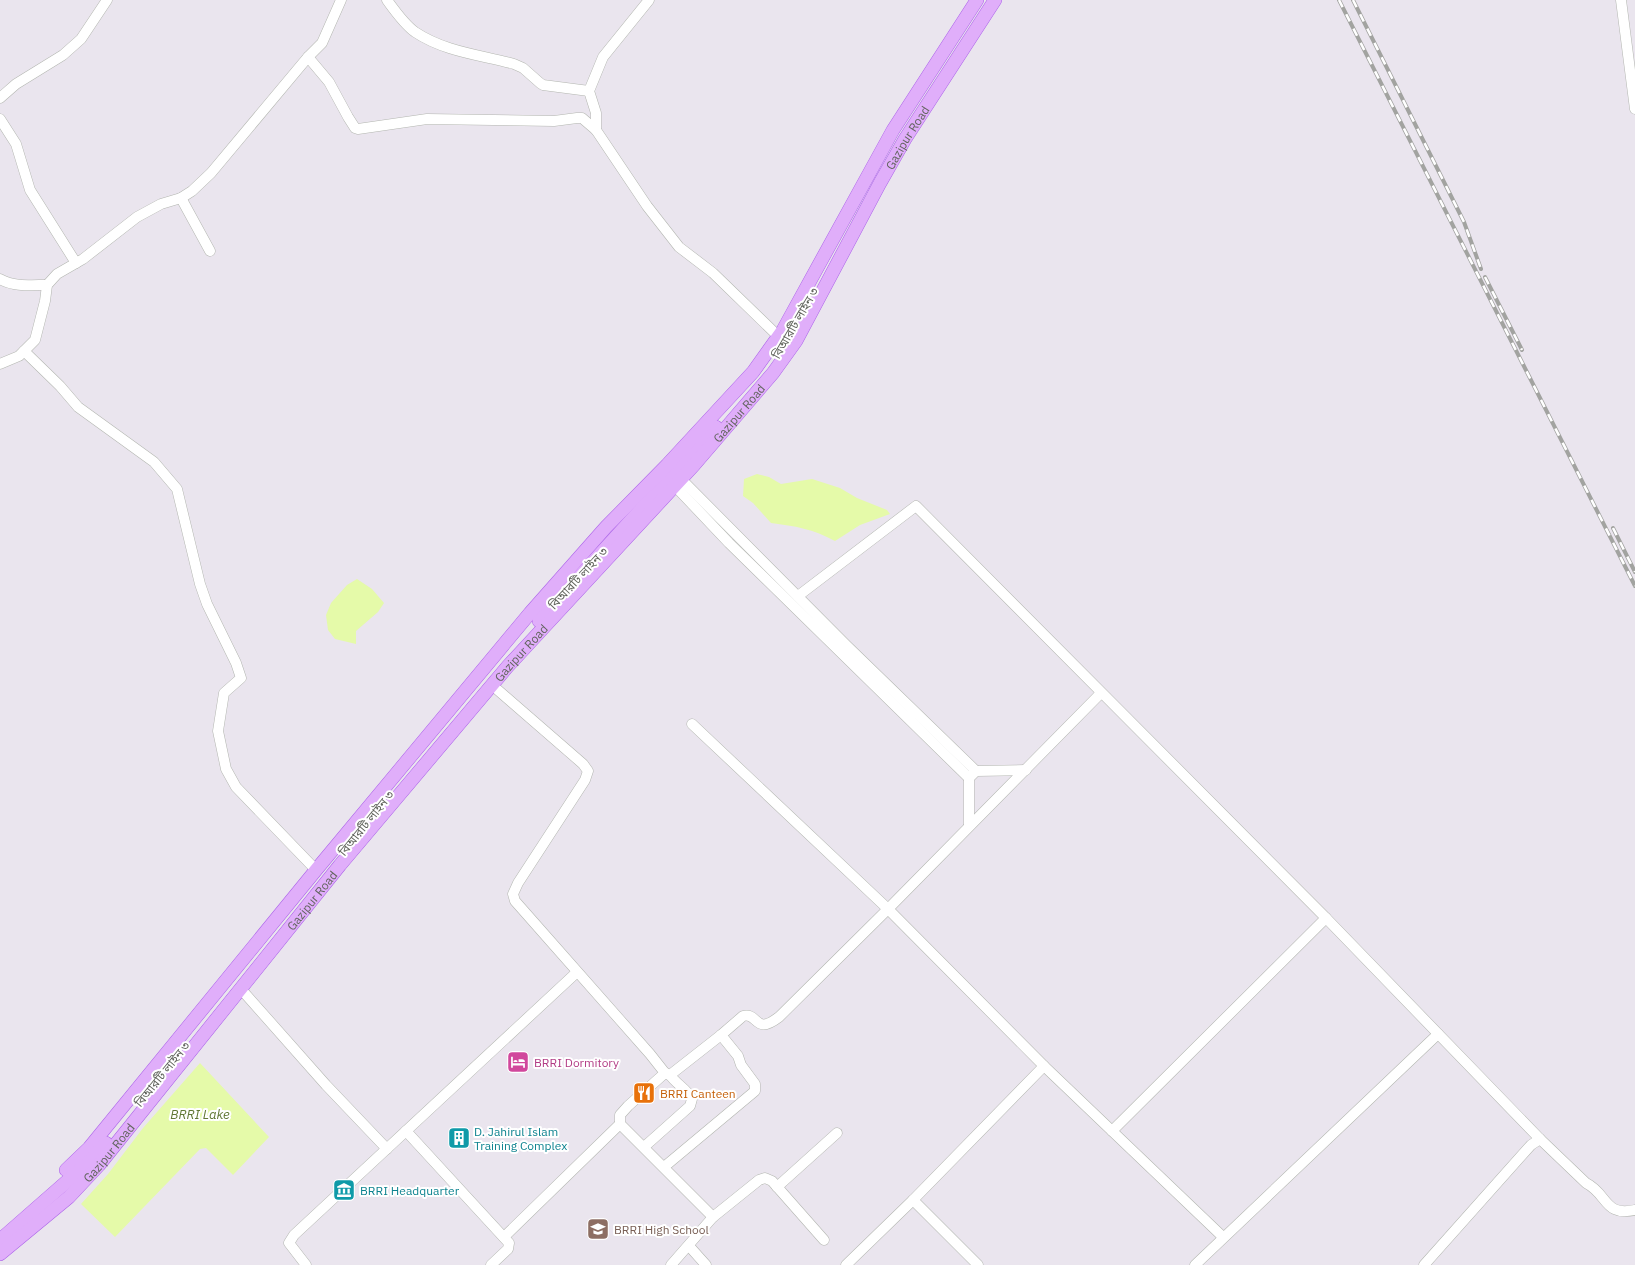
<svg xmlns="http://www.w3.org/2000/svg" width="1635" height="1265" viewBox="0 0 1635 1265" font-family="'IBM Plex Sans','Noto Sans Bengali',sans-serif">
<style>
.water{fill:#e5faa9}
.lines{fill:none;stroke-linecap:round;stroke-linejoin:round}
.minor-casing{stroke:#b3b6b0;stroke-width:11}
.major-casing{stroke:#ab63e9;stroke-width:14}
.minor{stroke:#fff;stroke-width:10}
.major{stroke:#e0aefa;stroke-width:13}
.rail-casing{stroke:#a2a3a0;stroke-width:4}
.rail{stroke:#fff;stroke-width:2.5;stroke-dasharray:8;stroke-linecap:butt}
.labels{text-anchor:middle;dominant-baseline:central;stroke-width:4;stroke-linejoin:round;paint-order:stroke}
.street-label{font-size:12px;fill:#61645d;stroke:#fff}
.hotel-label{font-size:12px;fill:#b23c85;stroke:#fff;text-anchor:start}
.food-label{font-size:12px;fill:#c56008;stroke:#fff;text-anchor:start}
.culture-label{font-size:12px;fill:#0d838f;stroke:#fff;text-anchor:start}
.education-label{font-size:12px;fill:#785e54;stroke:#fff;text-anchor:start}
.water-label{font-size:13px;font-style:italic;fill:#617835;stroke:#fff}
</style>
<rect width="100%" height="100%" fill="#eae5ee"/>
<!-- water -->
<g class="water">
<path d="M757,474L769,477L781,484L812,479L840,488L857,498L887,510L890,514L860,525L835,541C813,529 795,526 771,523L753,503L743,496L744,479Z"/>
<polygon points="357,579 372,589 384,603 378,612 356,631 356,644 335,639 328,630 326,615 331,603 347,585"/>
<polygon points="200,1063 269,1137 233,1175 206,1148 200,1149 115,1237 81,1204 108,1174 143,1128"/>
</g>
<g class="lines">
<!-- minor casing -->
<g class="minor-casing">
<g id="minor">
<path d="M387,0C395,11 404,24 415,32C445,52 481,55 514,64L523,68L540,83L543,85L589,91"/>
<polyline points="649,0 603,57 589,91 596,113 596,130 647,206 679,247 713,273 778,336"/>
<polyline points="1621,0 1635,109"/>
<polyline points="308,57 329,82 348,117 355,128 358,129 427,119 554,121 577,118 582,118 596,130"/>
<polyline points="0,98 16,84 63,55 81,39 107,0"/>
<polyline points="0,119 16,144 30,190 76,263"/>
<polyline points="181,198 210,251"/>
<path d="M0,279C14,287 31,285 47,285"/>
<polyline points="24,351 60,386 78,407 154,462 177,489 200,584 207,604 236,663 241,678 224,693 218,731 226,769 236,787 316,870"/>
<polyline points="0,364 19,356 35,340 45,301 47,285 57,274 83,259 137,217 161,204 181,198 192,191 211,173 308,57 322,43 341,0"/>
<polyline points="681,479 846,645 976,771"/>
<polyline points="675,486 729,543 969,778"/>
<polyline points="798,596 916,506 1326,918"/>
<polyline points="492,685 583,764 588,771 585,780 518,883 513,894 515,901 650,1054 665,1073 628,1106 620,1115 620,1124 713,1217"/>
<polyline points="692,724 888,909 1044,1066 1223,1237"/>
<polyline points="969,826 969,778 976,771 1026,770"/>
<polyline points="241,989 326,1085 387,1149"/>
<path d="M665,1073L670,1075L721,1035L743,1016C759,1012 754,1036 779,1017L888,909L1101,693"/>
<polyline points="406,1131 509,1243 508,1249 491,1265"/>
<path d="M1112,1131L1326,918L1540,1139L1586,1183C1608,1194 1604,1217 1635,1210"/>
<path d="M644,1147L690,1106L692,1099C687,1089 676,1084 670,1075"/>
<polyline points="664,1167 755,1091 755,1084 741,1065 738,1056 721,1035"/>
<polyline points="777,1187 837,1133"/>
<polyline points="913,1200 978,1265"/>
<polyline points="504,1237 620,1124"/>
<polyline points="689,1246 706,1265"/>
<polyline points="306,1265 289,1243 294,1235 576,973"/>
<polyline points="671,1265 713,1217 759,1180 765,1178 772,1181 824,1240"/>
<polyline points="846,1265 913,1200 1044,1066"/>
<polyline points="1195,1265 1438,1034"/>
<polyline points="1424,1265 1531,1145 1540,1139"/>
</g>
</g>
<!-- major casing -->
<g class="major-casing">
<g id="major">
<polyline points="539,621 716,427"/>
<polyline points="66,1170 89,1148 316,870 530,613 606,527 667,465 753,372 783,330 893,130 977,0"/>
<polyline points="0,1240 89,1162 106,1143"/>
<path id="s1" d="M0,1254L69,1197L99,1165L340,865L508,666L694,465L773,373L796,341L880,183L905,139L995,0"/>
</g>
</g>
<!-- minor -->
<use href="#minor" class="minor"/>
<!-- major -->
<use href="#major" class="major"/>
<!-- rail casing -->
<g class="rail-casing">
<g id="rail">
<polyline points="1339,0 1635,586"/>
<polyline points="1353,0 1464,222 1481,269"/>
<polyline points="1485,277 1522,350"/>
<polyline points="1613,528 1635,572"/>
</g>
</g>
<!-- rail -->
<use href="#rail" class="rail"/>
</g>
<!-- icons -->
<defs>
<g id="hotel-square" transform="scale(1.15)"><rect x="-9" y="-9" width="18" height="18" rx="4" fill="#d1479c" stroke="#fff"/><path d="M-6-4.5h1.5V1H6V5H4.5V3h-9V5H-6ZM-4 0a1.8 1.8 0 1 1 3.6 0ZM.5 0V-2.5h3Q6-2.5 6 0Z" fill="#fff"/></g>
<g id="restaurant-square" transform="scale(1.15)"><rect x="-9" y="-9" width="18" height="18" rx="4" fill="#e8710a" stroke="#fff"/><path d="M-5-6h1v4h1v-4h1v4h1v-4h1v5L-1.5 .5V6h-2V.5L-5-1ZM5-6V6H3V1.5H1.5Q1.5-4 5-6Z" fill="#fff"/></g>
<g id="building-square" transform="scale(1.15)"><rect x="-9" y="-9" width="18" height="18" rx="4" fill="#0f9aa8" stroke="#fff"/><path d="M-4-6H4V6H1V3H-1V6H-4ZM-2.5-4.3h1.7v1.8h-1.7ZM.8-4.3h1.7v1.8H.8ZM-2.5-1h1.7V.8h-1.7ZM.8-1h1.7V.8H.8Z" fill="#fff"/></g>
<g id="museum-square" transform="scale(1.15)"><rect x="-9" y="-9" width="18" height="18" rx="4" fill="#0f9aa8" stroke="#fff"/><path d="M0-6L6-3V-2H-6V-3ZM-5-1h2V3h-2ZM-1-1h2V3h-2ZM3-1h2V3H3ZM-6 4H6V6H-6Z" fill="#fff"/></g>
<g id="school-square" transform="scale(1.15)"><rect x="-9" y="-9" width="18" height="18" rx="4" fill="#8d6e63" stroke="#fff"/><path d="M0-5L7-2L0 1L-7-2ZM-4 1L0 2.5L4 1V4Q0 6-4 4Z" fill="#fff"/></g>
</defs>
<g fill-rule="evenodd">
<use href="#hotel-square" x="518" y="1062"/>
<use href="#restaurant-square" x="644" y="1093"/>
<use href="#building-square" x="459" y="1138"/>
<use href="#museum-square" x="344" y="1190"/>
<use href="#school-square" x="598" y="1229"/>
</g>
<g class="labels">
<!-- street labels -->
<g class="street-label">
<text stroke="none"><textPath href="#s1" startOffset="1445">Gazipur Road</textPath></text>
<text transform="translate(795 323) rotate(-60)">বিআরটি লাইন ৩</text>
<text stroke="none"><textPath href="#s1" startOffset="1121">Gazipur Road</textPath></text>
<text transform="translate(578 578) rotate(-47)">বিআরটি লাইন ৩</text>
<text stroke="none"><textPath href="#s1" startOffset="797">Gazipur Road</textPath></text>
<text transform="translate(366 823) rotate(-51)">বিআরটি লাইন ৩</text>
<text stroke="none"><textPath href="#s1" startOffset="473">Gazipur Road</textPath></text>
<text transform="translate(162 1074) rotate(-51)">বিআরটি লাইন ৩</text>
<text stroke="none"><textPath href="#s1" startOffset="149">Gazipur Road</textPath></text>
</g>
<!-- hotel labels -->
<g class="hotel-label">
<text x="534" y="1062">BRRI Dormitory</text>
</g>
<!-- food labels -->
<g class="food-label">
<text x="660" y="1093">BRRI Canteen</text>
</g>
<!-- culture labels -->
<g class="culture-label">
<text x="474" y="1131">D. Jahirul Islam<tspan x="474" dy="14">Training Complex</tspan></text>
<text x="360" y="1190">BRRI Headquarter</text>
</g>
<!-- education labels -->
<g class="education-label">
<text x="614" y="1229">BRRI High School</text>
</g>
<!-- water labels -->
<g class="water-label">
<text x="200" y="1114">BRRI Lake</text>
</g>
</g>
</svg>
